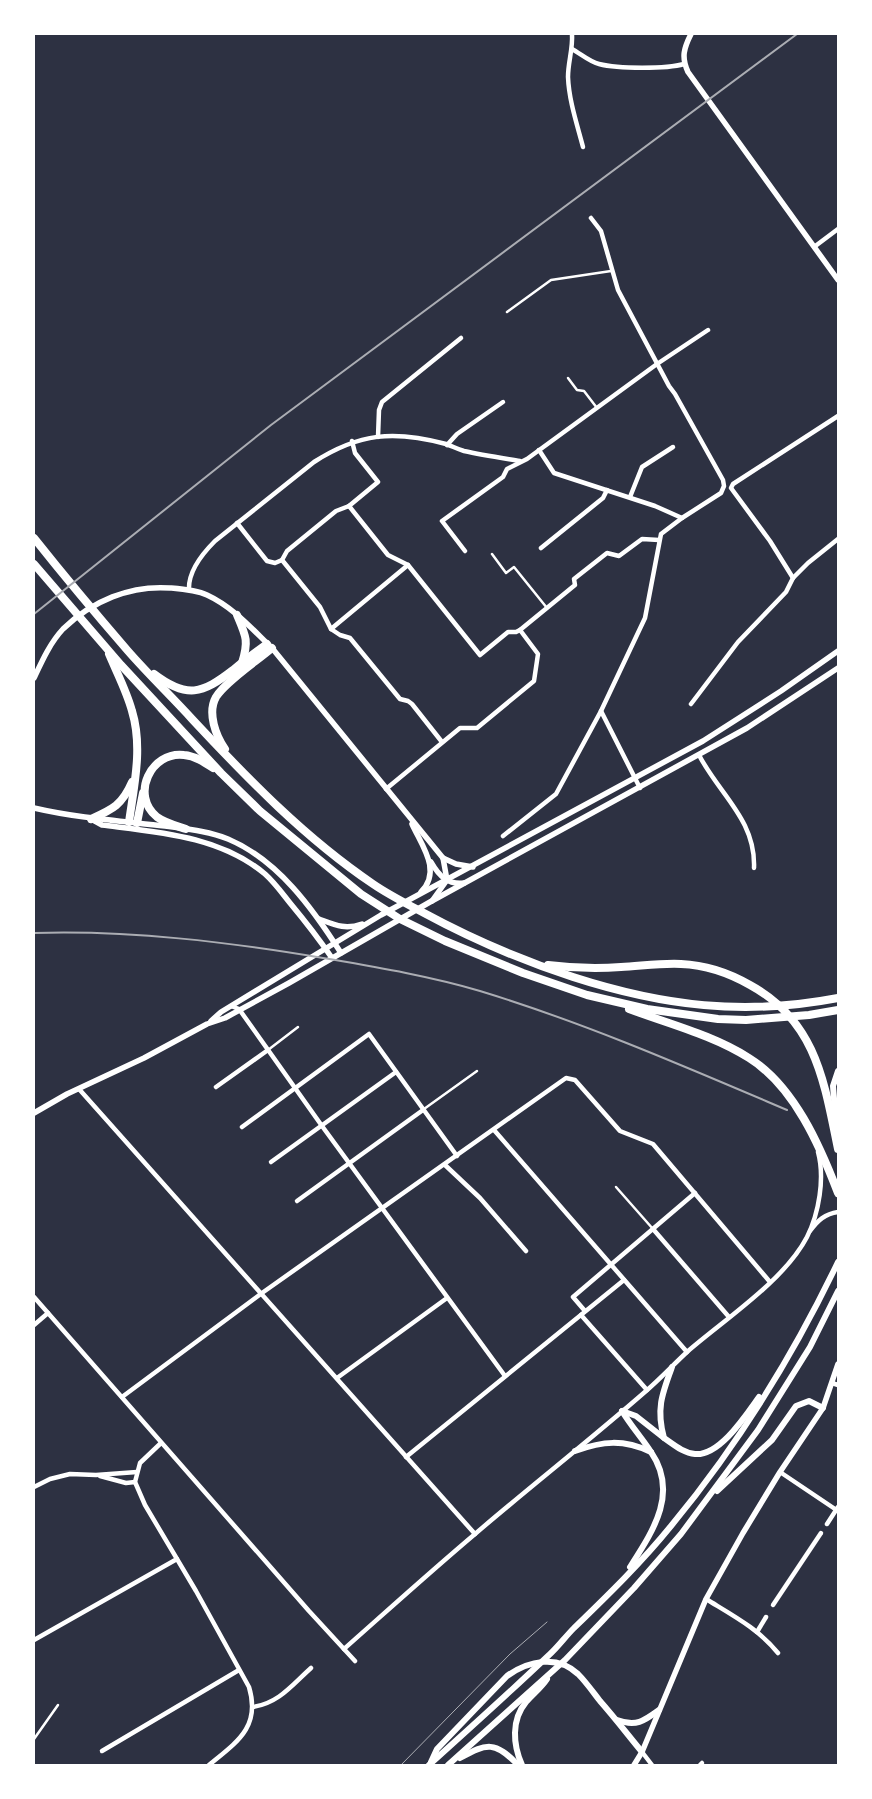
<svg xmlns="http://www.w3.org/2000/svg" width="872" height="1799" viewBox="0 0 872 1799" font-family="Signika,sans-serif">
<style>
.lines{fill:none;stroke-linecap:round;stroke-linejoin:round}
.service{stroke:#fff;stroke-width:2.5}
.minor{stroke:#fff;stroke-width:4.5}
.tertiary{stroke:#fff;stroke-width:5.5}
.secondary{stroke:#fff;stroke-width:6}
.trunk{stroke:#fff;stroke-width:8}
.tram{stroke:#abadb3;stroke-width:1}
.rail{stroke:#abadb3;stroke-width:2}
</style>
<rect width="100%" height="100%" fill="#2d3142"/>
<g class="lines">
<!-- service -->
<g class="service">
<polyline points="507,312 551,280 611,271"/>
<polyline points="568,378 577,390 584,391 597,408"/>
<polyline points="492,554 506,573 514,567 547,608"/>
<polyline points="268,1050 298,1027"/>
<polyline points="424,1109 477,1071"/>
<polyline points="616,1187 653,1229"/>
<polyline points="34,1739 58,1705"/>
</g>
<!-- minor -->
<g class="minor">
<path d="M572,34C573,49 568,62 568,77C569,101 577,124 583,147"/>
<path d="M572,49C581,54 590,62 599,64C618,69 667,69 684,64"/>
<polyline points="814,247 838,229"/>
<polyline points="378,437 379,410 382,402 461,338"/>
<polyline points="447,445 457,434 503,402"/>
<polyline points="539,450 554,473 655,506 682,518"/>
<polyline points="630,497 642,467 673,447"/>
<polyline points="349,506 388,555 408,565 480,655 508,632 516,632 520,630 575,585 574,579 607,553 619,556 642,539 659,540"/>
<polyline points="237,523 267,561 275,563 282,560 320,607 331,629 340,635 350,638 400,699 408,701 412,704 442,742"/>
<polyline points="541,548 603,498 607,490"/>
<polyline points="465,551 442,521 503,477 507,469 527,459 657,364 708,330"/>
<polyline points="282,560 287,551 336,511 349,506 378,482 355,453 352,441"/>
<polyline points="793,578 770,541 731,488 733,484 838,416"/>
<path d="M189,590C188,572 203,553 215,541L314,462C359,433 394,430 446,444C452,446 457,449 464,451C482,455 502,458 520,461"/>
<polyline points="331,629 408,565"/>
<polyline points="691,704 738,642 786,592 793,578 808,563 838,539"/>
<polyline points="601,711 640,788"/>
<path d="M699,755C719,794 756,820 754,868"/>
<polyline points="386,789 460,728 477,728 534,681 538,654 520,630"/>
<polyline points="503,836 556,794 601,711 645,618 661,534 682,518 721,493 724,486 723,480 675,394 669,386 618,290 601,231 591,218"/>
<polyline points="231,1006 239,1009 322,1126 505,1376"/>
<polyline points="216,1087 268,1050"/>
<polyline points="79,1089 475,1534"/>
<polyline points="242,1127 369,1034 457,1156"/>
<polyline points="494,1130 687,1352"/>
<polyline points="271,1162 396,1072"/>
<polyline points="445,1165 480,1198 526,1251"/>
<polyline points="297,1201 423,1110"/>
<polyline points="653,1229 729,1317"/>
<path d="M810,1231C818,1220 825,1214 838,1212"/>
<polyline points="34,1297 309,1611 355,1661"/>
<polyline points="585,1311 573,1297 695,1193"/>
<polyline points="581,1315 647,1390"/>
<polyline points="34,1325 48,1313"/>
<polyline points="337,1378 447,1298"/>
<polyline points="832,1383 838,1385"/>
<polyline points="122,1397 262,1293 566,1078 575,1080 620,1131 653,1144 770,1282"/>
<path d="M161,1443L140,1463L135,1482L145,1505L196,1591L249,1687C261,1727 237,1742 209,1765"/>
<polyline points="406,1457 624,1280"/>
<polyline points="780,1472 838,1511"/>
<polyline points="100,1476 126,1483 135,1482"/>
<polyline points="34,1487 50,1479 70,1474 96,1475 137,1472"/>
<polyline points="827,1524 838,1507"/>
<path d="M706,1599C732,1615 759,1629 778,1653"/>
<polyline points="773,1605 821,1533"/>
<polyline points="757,1632 766,1617"/>
<polyline points="34,1640 177,1559"/>
<path d="M344,1649C387,1611 430,1572 475,1534C531,1486 590,1440 646,1391C660,1379 673,1365 687,1352C725,1319 784,1281 807,1237C819,1213 825,1178 818,1152"/>
<path d="M253,1707C279,1703 292,1685 311,1668"/>
<polyline points="102,1751 239,1670"/>
<polyline points="642,1752 652,1765"/>
<polyline points="700,1765 702,1763"/>
</g>
<!-- tertiary -->
<g class="tertiary">
<path d="M691,34C684,48 681,57 688,72L838,280"/>
<path d="M34,678C42,661 50,643 63,629C92,601 130,585 170,588C182,589 196,590 207,595C233,607 252,629 272,648L443,858L447,880L432,901"/>
<path d="M34,808C77,818 121,821 165,826C186,829 208,831 228,839C278,860 313,909 341,953"/>
<path d="M93,820L102,825C158,832 220,836 265,874C275,883 282,893 290,903C305,921 319,939 332,958"/>
<path d="M412,824C422,846 442,871 421,892"/>
<polyline points="443,858 456,864 473,867"/>
<path d="M431,862C439,876 448,885 464,883"/>
<path d="M319,919C335,925 345,930 362,924"/>
<polyline points="211,1021 221,1012 381,915 703,741 781,691 838,651"/>
<polyline points="34,1113 67,1094 144,1058 207,1024 225,1018 289,983 430,902 747,728 838,668"/>
<polyline points="634,1765 642,1752 706,1599 743,1533 780,1472 823,1408 838,1364"/>
</g>
<!-- secondary -->
<g class="secondary">
<polyline points="836,1123 833,1086 838,1071"/>
<path d="M672,1367C662,1394 656,1409 664,1438C673,1444 683,1453 695,1454C720,1456 746,1415 759,1397"/>
<path d="M622,1411C631,1426 642,1438 651,1452C679,1493 653,1531 630,1567"/>
<polyline points="622,1411 636,1416 664,1438"/>
<path d="M575,1451C603,1441 623,1439 651,1452"/>
<polyline points="717,1491 772,1440 796,1406 809,1401 823,1408"/>
<path d="M617,1720C636,1727 644,1721 659,1710"/>
<path d="M460,1758C487,1743 495,1741 518,1765"/>
<path d="M431,1762L437,1749L507,1676C528,1661 557,1654 578,1674C586,1682 593,1692 600,1701C615,1718 628,1735 642,1752"/>
<path d="M429,1765C469,1729 509,1693 549,1655C558,1647 565,1637 574,1628C608,1595 641,1563 671,1526C737,1446 793,1356 838,1262"/>
<polyline points="448,1765 565,1660 634,1588 681,1534 758,1430 810,1347 838,1291"/>
<path d="M522,1765C513,1745 511,1720 526,1702C533,1694 541,1688 547,1679"/>
</g>
<!-- trunk -->
<g class="trunk">
<path d="M34,538C65,577 96,614 128,651C149,675 171,696 192,719C248,779 305,838 373,884C389,895 407,904 424,913C472,939 521,960 573,977C663,1006 744,1016 838,998"/>
<polyline points="34,564 121,665 221,773 260,811 361,894 400,919 445,941 523,973 587,995 647,1009 718,1019 746,1020 809,1015 838,1010"/>
<path d="M237,615C246,636 249,641 242,663"/>
<path d="M109,654C117,673 127,692 132,711C143,747 134,786 129,822"/>
<path d="M154,674C187,699 202,694 233,670C244,661 256,652 267,644"/>
<path d="M225,749C216,736 207,713 216,697C226,681 257,661 272,648"/>
<path d="M91,819C113,809 122,805 132,782"/>
<polyline points="137,823 143,793"/>
<path d="M186,829C177,826 165,823 157,817C130,795 151,751 184,755C195,756 204,762 213,768"/>
<path d="M548,965C572,968 596,969 621,967C641,966 661,963 681,964C706,965 729,973 750,985C816,1021 824,1081 838,1149"/>
<path d="M629,1009C669,1024 713,1035 749,1058C794,1086 820,1146 838,1193"/>
</g>
<!-- tram -->
<polyline class="tram" points="401,1765 510,1654 547,1622"/>
<!-- rail -->
<g class="rail">
<polyline points="34,614 271,425 797,34"/>
<path d="M34,933C130,930 228,942 323,958C375,967 429,976 480,991C585,1023 686,1067 787,1110"/>
</g>
</g>
<!-- border -->
<rect width="872" height="1799" fill="none" stroke="#ffffff" stroke-width="70"/>
</svg>
